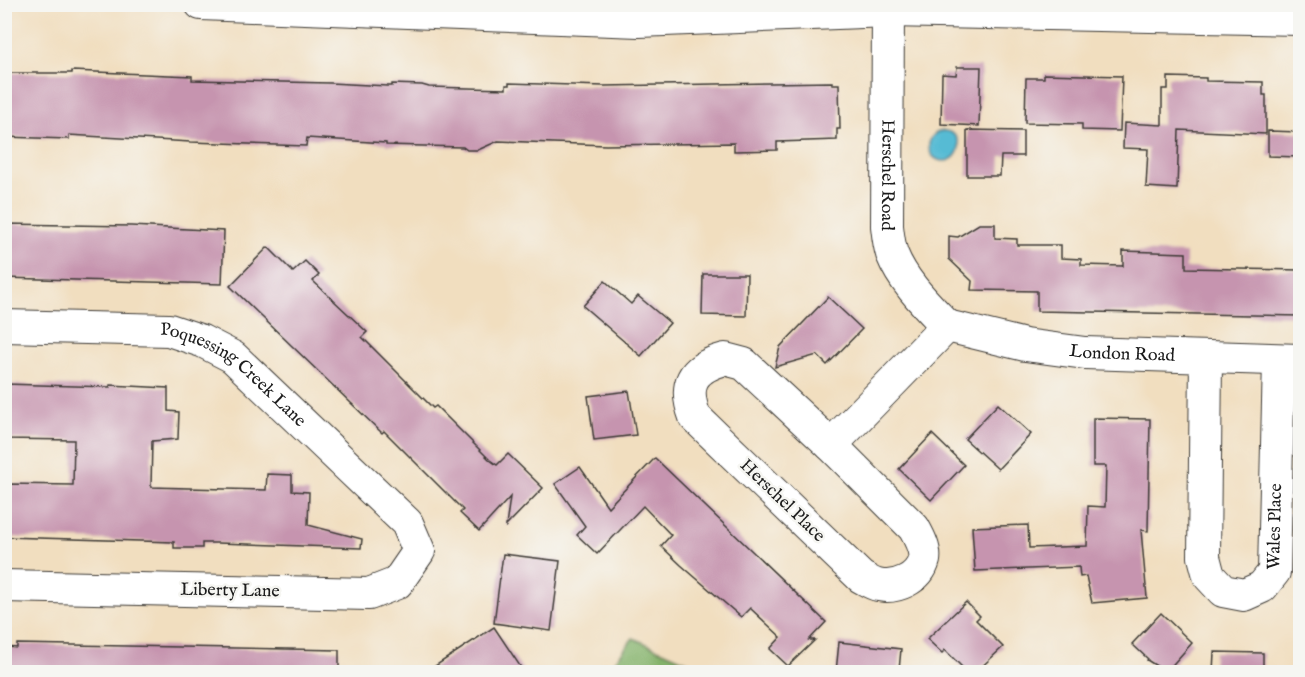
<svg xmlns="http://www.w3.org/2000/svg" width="1305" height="677" viewBox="0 0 1305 677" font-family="'IM FELL English',serif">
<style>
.forest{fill:#84b26b;stroke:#506744;stroke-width:1.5}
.water{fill:#56bbd4;stroke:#396c78;stroke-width:1.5}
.building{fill:#c694af}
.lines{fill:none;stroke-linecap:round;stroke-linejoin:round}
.minor-casing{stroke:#3c3934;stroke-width:34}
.minor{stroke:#fff;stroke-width:32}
.labels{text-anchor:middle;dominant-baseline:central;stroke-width:5;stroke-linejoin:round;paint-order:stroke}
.street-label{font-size:18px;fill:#1c1c1c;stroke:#f6f6f2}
</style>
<rect width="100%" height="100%" fill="#f6f6f2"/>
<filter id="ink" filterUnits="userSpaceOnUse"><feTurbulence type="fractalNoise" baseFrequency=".0167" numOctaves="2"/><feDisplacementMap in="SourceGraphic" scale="12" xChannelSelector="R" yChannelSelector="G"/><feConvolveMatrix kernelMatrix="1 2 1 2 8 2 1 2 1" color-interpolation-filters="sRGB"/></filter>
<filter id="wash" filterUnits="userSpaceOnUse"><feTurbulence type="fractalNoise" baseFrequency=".008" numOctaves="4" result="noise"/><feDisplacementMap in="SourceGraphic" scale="24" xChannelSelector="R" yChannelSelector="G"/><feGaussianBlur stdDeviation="1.35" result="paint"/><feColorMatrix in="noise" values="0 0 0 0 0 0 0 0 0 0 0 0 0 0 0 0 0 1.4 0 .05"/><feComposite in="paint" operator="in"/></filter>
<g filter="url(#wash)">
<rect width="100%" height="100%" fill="#f1debf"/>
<!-- forest -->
<polygon class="forest" points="633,638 704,669 714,672 607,672"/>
<!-- water -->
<circle class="water" cx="944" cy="146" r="15"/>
<g id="blocks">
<!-- building -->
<g class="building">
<polygon points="957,67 981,67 979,126 941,124 942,74 956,75"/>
<polygon points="72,71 192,76 192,80 330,83 388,86 392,86 392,84 422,85 429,87 506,89 506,85 509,85 509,83 604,86 832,82 832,84 839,84 840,129 837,129 837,140 777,142 777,150 734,151 734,143 606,145 498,141 478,150 467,150 463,147 386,145 386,143 307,138 306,146 191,142 69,135 69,139 4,137 4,73 72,73"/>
<polygon points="1044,74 1122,76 1120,131 1082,130 1082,124 1025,123 1026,78 1044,78"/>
<polygon points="1168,77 1206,78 1206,81 1263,82 1263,95 1266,95 1266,134 1179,130 1177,189 1146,187 1148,149 1123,148 1124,123 1162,125 1162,89 1168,89"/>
<polygon points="967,130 1023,131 1023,156 1001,156 1000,176 967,176"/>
<polygon points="1268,131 1300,132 1300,157 1268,156"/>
<polygon points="4,224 131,226 224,231 222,284 4,278"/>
<polygon points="979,224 995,224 995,238 1017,239 1017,245 1061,245 1061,258 1081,259 1081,265 1123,266 1123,251 1186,253 1186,268 1300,270 1300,316 1037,311 1037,291 971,290 972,281 949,259 949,236 958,237"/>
<polygon points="268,247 293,272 305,261 319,275 313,281 367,332 362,337 433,408 436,406 490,460 497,465 508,454 543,488 506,526 510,497 479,531 460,513 463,510 384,431 382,433 230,286"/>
<polygon points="703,274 747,274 746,316 702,315"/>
<polygon points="605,281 631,304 638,296 670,323 641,356 583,306"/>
<polygon points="828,297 862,329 827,365 817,355 775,367 780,347"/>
<polygon points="4,384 110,387 110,385 168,388 168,411 179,412 178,439 152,441 151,487 266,490 267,474 292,475 292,491 309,492 308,525 362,539 361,548 217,543 202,543 202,548 174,548 174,542 5,537 6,484 73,485 74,440 4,439"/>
<polygon points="629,391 636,435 594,440 588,396"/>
<polygon points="998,404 1031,434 998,469 965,439"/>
<polygon points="1093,418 1150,419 1148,531 1141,530 1147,598 1092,603 1086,576 1080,577 1079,567 975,571 972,527 1028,525 1029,548 1087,546 1088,506 1105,507 1106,466 1093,466"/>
<polygon points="932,434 964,465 931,500 899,469"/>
<polygon points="655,458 826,622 809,640 815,640 788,666 770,649 781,637 750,608 741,617 681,565 661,546 671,535 643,506 597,554 577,535 585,526 555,484 580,467 608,507"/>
<polygon points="503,554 560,561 551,631 494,623"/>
<polygon points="966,602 980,616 976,620 1003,647 976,672 967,672 945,650 942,653 927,639"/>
<polygon points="1161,613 1192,643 1166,672 1147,660 1148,659 1132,644"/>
<polygon points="494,627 524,672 426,672"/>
<polygon points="839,642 901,649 899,670 894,669 894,672 836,672"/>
<polygon points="17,644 339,650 339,672 4,672 4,651 6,651 7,647 17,648"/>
<polygon points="1214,652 1263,653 1263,672 1213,672"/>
</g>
</g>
</g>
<g filter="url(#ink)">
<use href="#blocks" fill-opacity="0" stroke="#3c3934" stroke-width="1.5"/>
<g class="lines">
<!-- minor casing -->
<g class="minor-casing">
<g id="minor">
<polyline points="201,4 639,21 888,11 1300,19"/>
<path id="s1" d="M888,4L887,226C888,235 889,245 892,254C903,282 927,305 947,326"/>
<path id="s2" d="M4,326L169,330L202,341L233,357L407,523L419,551L397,583L369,594L4,586"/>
<path id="s3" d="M947,326L1025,345L1085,353L1300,360"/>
<path id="s4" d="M1206,358L1204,557L1209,576L1223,591L1244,595L1262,587L1274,572L1279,360"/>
<path d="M725,359L744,364L831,445L914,528C919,537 926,550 924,560C919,579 896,589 878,585C872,584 867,580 861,577L695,417C683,385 691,368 725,359Z"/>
<polyline points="831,445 947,326"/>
</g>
</g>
<!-- minor -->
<use href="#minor" class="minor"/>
</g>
</g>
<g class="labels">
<!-- street labels -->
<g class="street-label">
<text stroke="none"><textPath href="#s1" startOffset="171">Herschel Road</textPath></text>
<text stroke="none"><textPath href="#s3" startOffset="178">London Road</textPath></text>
<text stroke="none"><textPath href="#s2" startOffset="244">Poquessing Creek Lane</textPath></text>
<text transform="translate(782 501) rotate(44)">Herschel Place</text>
<text stroke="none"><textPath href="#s4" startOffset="345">Wales Place</textPath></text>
<text transform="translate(230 591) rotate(1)">Liberty Lane</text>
</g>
</g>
<!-- margin -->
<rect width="1305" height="677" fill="none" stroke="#f6f6f2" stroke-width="24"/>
</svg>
